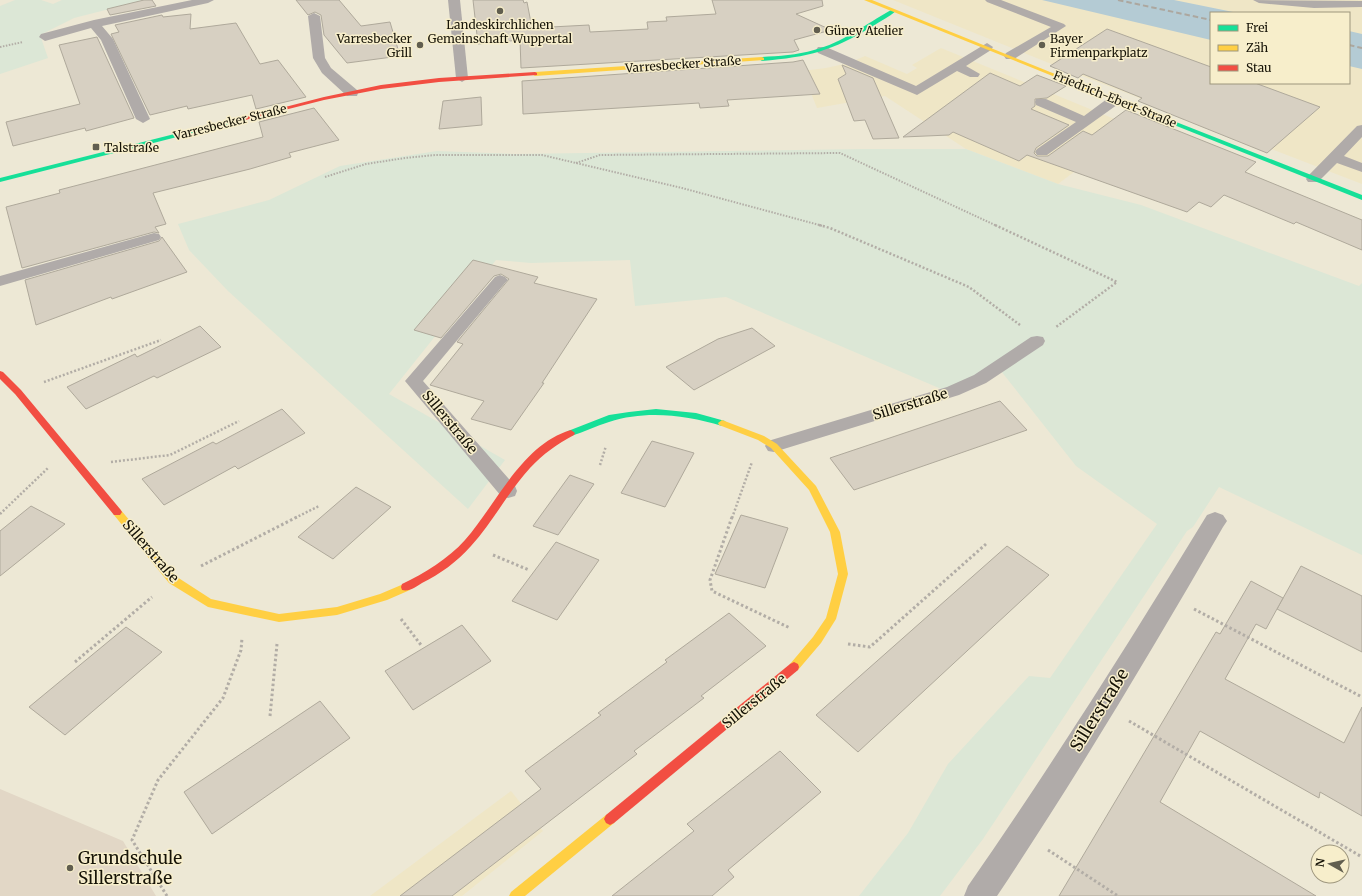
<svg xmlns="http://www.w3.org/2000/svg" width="1362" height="896" viewBox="0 0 1362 896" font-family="Merriweather,serif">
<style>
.built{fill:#efe6c6;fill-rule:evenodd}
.education{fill:#e2d7c6}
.green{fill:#dce7d6}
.water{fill:#b4cbd4}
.building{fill:#d7d0c2;stroke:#afa99b}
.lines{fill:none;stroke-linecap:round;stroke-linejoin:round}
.path-far2{stroke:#b2ada6;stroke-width:2;stroke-dasharray:1.5 1.5;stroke-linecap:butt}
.path-far1{stroke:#b2ada6;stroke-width:2.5;stroke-dasharray:2 2;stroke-linecap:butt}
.path{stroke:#b2ada6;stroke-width:3;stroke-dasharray:2.5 2.5;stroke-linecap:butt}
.lane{fill:#b0aba9;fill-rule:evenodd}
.street{fill:#b0aba9;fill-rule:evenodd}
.fast{fill:#16e098;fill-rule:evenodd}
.slow{fill:#ffcf43;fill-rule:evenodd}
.jam{fill:#f24e42;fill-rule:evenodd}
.rail{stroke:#aca79f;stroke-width:2;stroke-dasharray:5.5 3;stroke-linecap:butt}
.poi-dot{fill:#615e4f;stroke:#f7eecb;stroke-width:1.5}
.labels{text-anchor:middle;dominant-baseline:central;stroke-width:3;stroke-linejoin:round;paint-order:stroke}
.far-poi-label{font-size:12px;fill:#161307;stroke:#f7eecb;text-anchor:start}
.far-street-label{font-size:12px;fill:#161307;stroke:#f7eecb}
.street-label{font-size:14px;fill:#161307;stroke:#f7eecb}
.near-street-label{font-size:17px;fill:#161307;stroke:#f7eecb}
.near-poi-label{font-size:17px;fill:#161307;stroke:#f7eecb;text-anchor:start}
</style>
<rect width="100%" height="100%" fill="#ede8d5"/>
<!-- built -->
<g class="built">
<path d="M893,0H1362V184L1049,63ZM1211,13H1349V83H1211Z"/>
<polygon points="941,48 1134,127 1058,184 966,149 885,96 817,108 802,71 826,68 849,63 865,56 907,74 917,68 912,65"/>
<polygon points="511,791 543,831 462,896 370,896"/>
</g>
<!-- education -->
<polygon class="education" points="0,789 123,841 156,896 0,896"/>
<!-- green -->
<g class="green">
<polygon points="15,0 41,0 53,4 62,0 145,0 74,18 40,35 48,58 0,74 0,6"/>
<polygon points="864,149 966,149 1058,184 1141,205 1359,286 1362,283 1362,555 1219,487 1193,527 1187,531 983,839 940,896 859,896 908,833 948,764 1029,676 1050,678 1157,524 1076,466 1001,371 953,394 726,297 635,306 630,260 531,263 496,260 389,394 505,460 468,509 228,291 189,250 178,224 269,200 340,166 437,151 515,154"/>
</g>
<!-- water -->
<g class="water">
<polygon points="1042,0 1174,0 1238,13 1211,13 1211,40"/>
<polygon points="1349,31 1362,34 1362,69 1349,66"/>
</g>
<!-- building -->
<g class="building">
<polygon points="144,0 152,0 156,6 110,15 107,9"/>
<polygon points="296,0 339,0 361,26 390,22 400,56 347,63 324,35 321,15 315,12 308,15"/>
<polygon points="473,0 523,0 524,3 527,2 532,28 589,25 590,32 648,29 647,22 667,21 666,17 716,14 712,0 822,0 823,6 796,14 831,30 794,40 799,50 793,52 521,68 520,40 478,44"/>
<polygon points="191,14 190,29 236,23 260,64 278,60 306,97 256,109 252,95 188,109 187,106 150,115 111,34 119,32 115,25 162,15 163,17"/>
<polygon points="1107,29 1211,67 1211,83 1255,83 1320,107 1267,153 1138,101 1142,98 1083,74 1078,78 1050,66"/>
<polygon points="97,37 134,118 86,131 85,128 13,146 6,122 80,104 59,45"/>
<polygon points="803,60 820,94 727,100 729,106 700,108 699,103 523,114 522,81 793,62"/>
<polygon points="842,65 873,78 899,138 873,139 865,120 854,121 838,79 846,74"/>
<polygon points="990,73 1020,86 1037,75 1066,86 1047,98 1035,99 1035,106 1031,109 1069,125 1036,148 1034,153 1037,156 1048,156 1083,131 1092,135 1126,110 1256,162 1245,172 1362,220 1362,250 1296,222 1294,224 1224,195 1211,207 1199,202 1187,212 1027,155 1019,161 953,132 949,135 903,137"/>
<polygon points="481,97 482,125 439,129 443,101"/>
<polygon points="314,108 339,140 289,153 291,157 250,169 153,193 166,224 155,227 159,233 154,232 22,268 6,207 60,193 59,190 263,137 259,122"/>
<polygon points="162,237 187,272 112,299 111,297 36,325 25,280 159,241"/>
<polygon points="473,260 538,277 534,283 597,299 542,383 544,383 511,430 471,419 484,401 430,385 463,344 457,342 509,279 501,274 494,276 441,338 414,330"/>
<polygon points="200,326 221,347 157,378 154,376 86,409 67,387 135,354 137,357"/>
<polygon points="752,328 775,346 694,390 666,367 718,339"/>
<polygon points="1000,401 1027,430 854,490 830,458"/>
<polygon points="282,409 305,433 238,469 235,466 164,505 142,479 213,442 216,444"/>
<polygon points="652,441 694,453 665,507 621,493"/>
<polygon points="570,475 594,484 558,535 533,526"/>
<polygon points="356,487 391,507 333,559 298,537"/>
<polygon points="31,506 65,524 0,576 0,531"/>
<polygon points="741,515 788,528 765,588 715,574"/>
<polygon points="556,542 599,560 557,620 512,601"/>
<polygon points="1007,546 1049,575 858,752 816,715"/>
<polygon points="1301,566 1362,596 1362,652 1277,609"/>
<polygon points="1251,581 1283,598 1266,629 1256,624 1225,679 1344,743 1362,707 1362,816 1320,792 1319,798 1200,731 1160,802 1316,896 1059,896 1216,632 1220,634"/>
<polygon points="729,613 766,646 701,696 704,698 634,751 637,754 452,896 400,896 541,789 525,771 601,715 598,713 667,662 665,660"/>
<polygon points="462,625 491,661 413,710 385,671"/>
<polygon points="126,627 162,652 65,735 29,707"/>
<polygon points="320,701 350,738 212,834 184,792"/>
<polygon points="780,751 821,792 728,870 734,877 712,896 612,896 694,831 687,824"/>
</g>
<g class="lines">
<!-- path-far2 -->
<g class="path-far2">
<polyline points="0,47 23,42"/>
<polyline points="576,163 600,155 840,153 997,226"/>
<polyline points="325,177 366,164 405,158 435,155 542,155 682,188 823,226"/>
</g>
<!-- path-far1 -->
<g class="path-far1">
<polyline points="819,225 830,228 969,287 1020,325"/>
<polyline points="995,225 1117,282 1056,327"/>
<polyline points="44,382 161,340"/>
<polyline points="111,462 170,455 239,421"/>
<polyline points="600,465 606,446"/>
<polyline points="0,514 48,468"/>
<polyline points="295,518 319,506"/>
<polyline points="732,518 752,462"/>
</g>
<!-- path -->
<g class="path">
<polyline points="732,517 710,580 712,591 790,628"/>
<polyline points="493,555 529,570"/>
<polyline points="201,566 297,517"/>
<polyline points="1194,609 1362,697"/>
<polyline points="401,619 421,645"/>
<polyline points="848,644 870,647 986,544"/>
<polyline points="75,662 152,597"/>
<polyline points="270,716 277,644"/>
<polyline points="1129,721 1362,857"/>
<polyline points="1048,850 1118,896"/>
<polyline points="167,896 132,840 158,780 223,698 241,650 242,638"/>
</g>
<!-- lane -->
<g class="lane">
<polygon points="192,0 214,0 208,3 102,26 113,39 150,119 143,123 136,119 101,40 91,28 45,41 39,37 41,34 94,20"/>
<polygon points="448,0 460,0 468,78 462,82 456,78"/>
<polygon points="985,0 1001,0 1064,24 1066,26 1014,59 1006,59 1004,56 1006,53 1051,27 987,2"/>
<polygon points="1253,0 1362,1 1362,7 1314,8 1259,3"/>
<polygon points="314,13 320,16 325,58 331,68 357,90 358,93 357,96 347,96 322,73 313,58 308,16"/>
<polygon points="987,43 993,47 991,50 966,66 980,74 978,77 970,77 957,71 917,95 818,53 816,50 818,47 826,47 916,86"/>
<polygon points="1116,95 1121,96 1122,99 1121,102 1047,155 1037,155 1035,152 1037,149 1076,122 1036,105 1035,102 1036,99 1046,99 1084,116 1111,96"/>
<polygon points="1362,125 1362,137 1344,156 1362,163 1362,172 1337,163 1318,182 1308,182 1306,179 1308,176 1357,126"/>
<polygon points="154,233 159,234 161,237 159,240 0,286 0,276"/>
<polygon points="500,275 505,277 508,280 505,283 423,381 515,486 517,491 515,496 508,498 501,496 405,381 495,277"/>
<polygon points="1037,336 1043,337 1045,341 1043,345 986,383 959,395 774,452 768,451 765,446 768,441 947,387 974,375 1031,337"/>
</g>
<!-- street -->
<path class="street" d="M1215,512L1223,515L1227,521L1223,527C1151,652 1077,776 997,896H964L968,886C1052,765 1131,640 1207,515Z"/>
<!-- fast -->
<g class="fast">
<path d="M891,10L896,11C889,17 880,21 873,26C832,51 809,57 762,61L759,59L762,57C779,56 797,55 814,50C842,43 866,24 891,10Z"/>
<polygon points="1166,118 1362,195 1362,200 1164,121 1164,119"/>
<polygon points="230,120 233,122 232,123 0,182 0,178"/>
<path d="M656,409L696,413L725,421L726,423L722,426C685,415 646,410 609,422C596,426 584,432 571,436L567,433L568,431L609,415L629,412Z"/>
</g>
<!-- slow -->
<g class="slow">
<polygon points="864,0 872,0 1169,120 1164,121"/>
<polygon points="762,57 764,58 764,60 535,76 532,74 535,72"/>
<polygon points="722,420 764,436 777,444 816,486 840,532 848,574 836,619 821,643 798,670 794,672 790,670 789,667 790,664 813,637 826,618 838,574 830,532 809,490 771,448 758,440 719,425 718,423"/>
<polygon points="117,508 120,509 177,577 211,599 279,614 337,607 380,594 406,583 410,584 411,587 410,590 387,600 337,615 279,622 208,607 169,583 114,515 112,512 114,509"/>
<polygon points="610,813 614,815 616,819 614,823 525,896 509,896 511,892 606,815"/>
</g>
<!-- jam -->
<g class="jam">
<polygon points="535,72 537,73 537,75 439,82 381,89 324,100 230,124 227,122 324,97 381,85 439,78"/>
<polygon points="0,371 3,372 21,390 120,509 122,512 120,515 114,515 15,394 0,379"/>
<path d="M571,430L575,433L574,435C557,444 543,454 530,468C508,492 493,522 471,546C457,562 440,574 422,583C416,587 409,592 402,590L401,587L402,584C425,573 448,559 465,540C496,505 522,444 571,430Z"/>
<polygon points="794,662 798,664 799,667 798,670 614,823 610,825 606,823 604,819 606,815 790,664"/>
</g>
<!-- rail -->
<g class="rail">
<polyline points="1118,0 1211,20"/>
<polyline points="1349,45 1362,48"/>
</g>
</g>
<!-- markers -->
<g class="poi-dot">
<circle cx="500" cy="11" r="4"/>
<circle cx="817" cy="30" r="4"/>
<circle cx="420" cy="45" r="4"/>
<circle cx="1042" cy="45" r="4"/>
<rect x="92" y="143" width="8" height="8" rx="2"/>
<circle cx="70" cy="868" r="4"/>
</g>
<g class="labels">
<!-- far-poi labels -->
<g class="far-poi-label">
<text x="500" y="24" text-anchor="middle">Landeskirchlichen<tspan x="500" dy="14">Gemeinschaft Wuppertal</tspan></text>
<text x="825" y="30">Güney Atelier</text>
<text x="412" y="38" text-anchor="end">Varresbecker<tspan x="412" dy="14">Grill</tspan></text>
<text x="1050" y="38">Bayer<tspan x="1050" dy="14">Firmenparkplatz</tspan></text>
<text x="104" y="147">Talstraße</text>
</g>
<!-- far-street labels -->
<g class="far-street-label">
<text transform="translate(683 64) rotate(-4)">Varresbecker Straße</text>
<text transform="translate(1115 99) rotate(22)">Friedrich-Ebert-Straße</text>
<text transform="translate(230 122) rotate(-14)">Varresbecker Straße</text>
</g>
<!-- street labels -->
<g class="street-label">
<text transform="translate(910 404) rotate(-17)">Sillerstraße</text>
<text transform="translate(450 422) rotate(50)">Sillerstraße</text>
<text transform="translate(151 551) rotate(49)">Sillerstraße</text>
<text transform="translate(754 701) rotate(-39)">Sillerstraße</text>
</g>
<!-- near-street labels -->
<g class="near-street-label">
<text transform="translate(1099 710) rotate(-58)">Sillerstraße</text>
</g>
<!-- near-poi labels -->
<g class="near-poi-label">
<text x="78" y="858">Grundschule<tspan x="78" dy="20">Sillerstraße</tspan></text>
</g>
</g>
<!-- legend -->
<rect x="1210" y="12" width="140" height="72" fill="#f7eecb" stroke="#9d967d"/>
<rect x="1218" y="25" width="20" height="6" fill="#16e098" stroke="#9d967d"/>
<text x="1246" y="32" font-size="12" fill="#161307">Frei</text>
<rect x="1218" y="45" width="20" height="6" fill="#ffcf43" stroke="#9d967d"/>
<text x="1246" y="52" font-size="12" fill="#161307">Zäh</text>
<rect x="1218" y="65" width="20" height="6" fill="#f24e42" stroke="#9d967d"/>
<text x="1246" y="72" font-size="12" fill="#161307">Stau</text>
<!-- north arrow -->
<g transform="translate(1330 864) rotate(278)"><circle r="19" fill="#f7eecb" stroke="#9d967d"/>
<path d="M0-3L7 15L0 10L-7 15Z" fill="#615e4f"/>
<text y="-6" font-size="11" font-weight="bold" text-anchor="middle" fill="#161307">N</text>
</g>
</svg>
